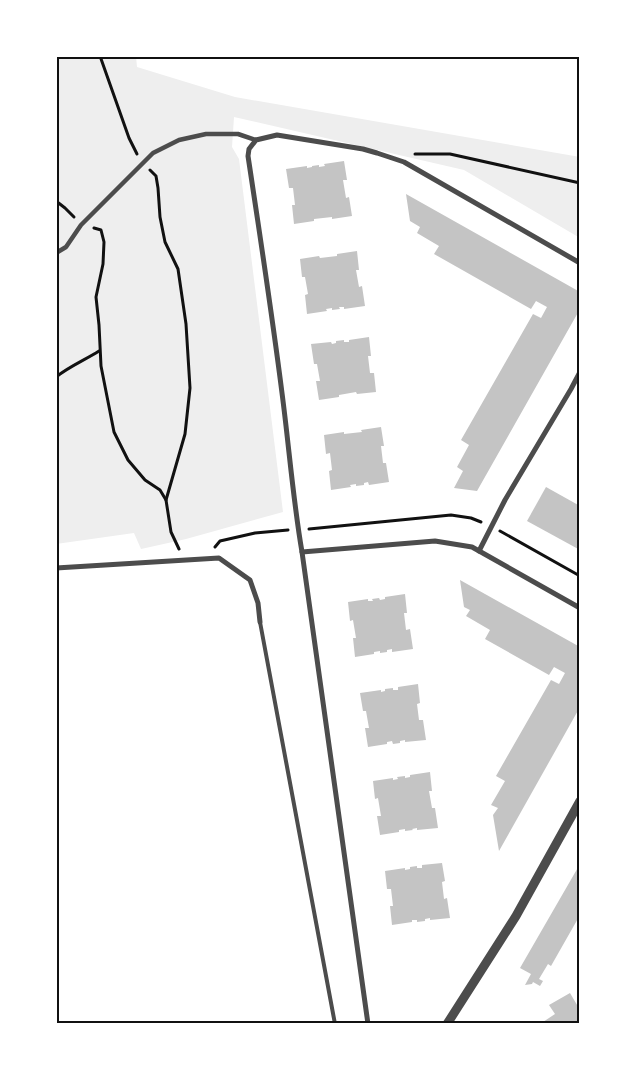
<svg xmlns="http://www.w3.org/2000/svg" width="636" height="1080" viewBox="0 0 636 1080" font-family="Quicksand,sans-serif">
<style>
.green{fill:#eee}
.building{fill:#c4c4c4}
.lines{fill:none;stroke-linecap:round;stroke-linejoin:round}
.path{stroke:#111;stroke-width:3}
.service{stroke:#4c4c4c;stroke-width:4}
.pedestrian{stroke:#4c4c4c;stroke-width:4.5}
.minor{stroke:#4c4c4c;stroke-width:5}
.tertiary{stroke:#4c4c4c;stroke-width:9}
.neatline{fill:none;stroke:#111;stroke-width:2}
</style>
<rect width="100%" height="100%" fill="#fff"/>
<!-- green -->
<polygon class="green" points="56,56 136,56 137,67 235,97 580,157 580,238 464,170 234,117 232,147 239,159 283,512 186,539 141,549 134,533 56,544"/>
<!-- building -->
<g class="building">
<polygon points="344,161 347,180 343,180 346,198 349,197 352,216 332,219 332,217 314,219 314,221 294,224 292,205 295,205 293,188 289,188 286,169 307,166 307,168 312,167 312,166 319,165 319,167 325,166 324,164"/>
<polygon points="406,194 580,292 580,309 477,491 454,488 463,471 457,467 469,445 461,440 533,314 541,318 547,307 536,301 531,309 434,254 439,246 417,233 420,227 410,221"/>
<polygon points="357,251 359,270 356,270 359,287 362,286 365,306 344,309 344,307 339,307 340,309 332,310 332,308 326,309 327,311 307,314 305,295 308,294 305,277 302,277 300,259 319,256 320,258 337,256 337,254"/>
<polygon points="369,337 371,356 368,356 370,373 374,373 376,392 357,394 356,392 339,395 339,397 319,400 316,381 320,381 317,364 314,364 311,344 331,342 332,344 336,343 336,341 344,340 344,342 349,342 349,340"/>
<polygon points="381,427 384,446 381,446 383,463 386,463 389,482 369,485 368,482 364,483 364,485 356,486 356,484 350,485 351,487 331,490 329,471 332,470 330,453 326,454 324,435 344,432 344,434 362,432 361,430"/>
<polygon points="546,487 580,506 580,550 527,521"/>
<polygon points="460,580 580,647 580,707 499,851 493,815 498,808 491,805 505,781 496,776 551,680 559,684 565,673 554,667 549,675 485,639 490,630 466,616 470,610 464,607"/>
<polygon points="405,594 407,613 404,613 406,630 410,629 413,649 392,652 392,649 387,650 387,652 380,653 380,651 374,652 374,654 355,657 353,638 356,638 353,620 350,621 348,602 368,599 368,601 373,601 372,599 379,598 380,600 385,599 385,597"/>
<polygon points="418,684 420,703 417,704 419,720 423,720 426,740 405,742 405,740 400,741 400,743 393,744 392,741 387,742 387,744 368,747 365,728 369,728 366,711 363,711 360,693 381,690 381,692 385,691 385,689 393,688 393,690 398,690 398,687"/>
<polygon points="430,772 432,791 429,791 432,808 435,808 438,828 417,830 417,828 412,829 413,830 405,831 405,829 399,830 399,832 380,835 377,816 381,816 378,798 375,799 373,781 393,778 393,780 398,779 397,777 405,776 405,778 410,777 410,775"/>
<polygon points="442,863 445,881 442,882 444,899 447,898 450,918 430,920 430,918 425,919 425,921 417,922 417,920 412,920 412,922 392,925 390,906 393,906 391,889 387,889 385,871 405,868 405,870 410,869 410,867 417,866 417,868 422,868 422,865"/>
<polygon points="580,864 580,915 551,966 548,964 539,979 543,981 540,986 533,982 532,984 525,985 531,974 520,968"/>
<polygon points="570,993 580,1010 580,1022 576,1024 540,1024 555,1014 549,1005"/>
</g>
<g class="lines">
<!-- path -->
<g class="path">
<polyline points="100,56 129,138 137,154"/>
<polyline points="415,154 450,154 580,183"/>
<polyline points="150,170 156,176 158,188 160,217 165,242 178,269 186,324 190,388 185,434 166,500 171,532 179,549"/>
<polyline points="56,201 65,208 74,217"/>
<polyline points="94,228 101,230 104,242 103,264 96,297 99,325 101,366 114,432 128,460 145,480 160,490 166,500"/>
<path d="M56,377C70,366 85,360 99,351"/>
<polyline points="309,529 451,515 471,518 481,522"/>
<polyline points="500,531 580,576"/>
<polyline points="215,547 220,541 255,533 288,530"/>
</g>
<!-- service -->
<polyline class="service" points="260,622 335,1024"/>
<!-- pedestrian -->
<polyline class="pedestrian" points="56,253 66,247 81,225 153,153 179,140 206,134 238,134 256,140"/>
<!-- minor -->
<g class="minor">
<polyline points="479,551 505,500 571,389 580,372"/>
<polyline points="302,552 435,541 472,547 580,608"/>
<polyline points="56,568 219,558 250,580 258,603 260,622"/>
<path d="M368,1024L302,552C293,500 289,446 282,393C272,314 260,235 248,156L249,149L256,140L277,135L363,149L377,153L404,162L580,263"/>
</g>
<!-- tertiary -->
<polyline class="tertiary" points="447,1024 516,916 580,801"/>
</g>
<!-- border -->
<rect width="636" height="1080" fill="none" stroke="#ffffff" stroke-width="115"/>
<rect x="58" y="58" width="520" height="964" class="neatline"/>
</svg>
